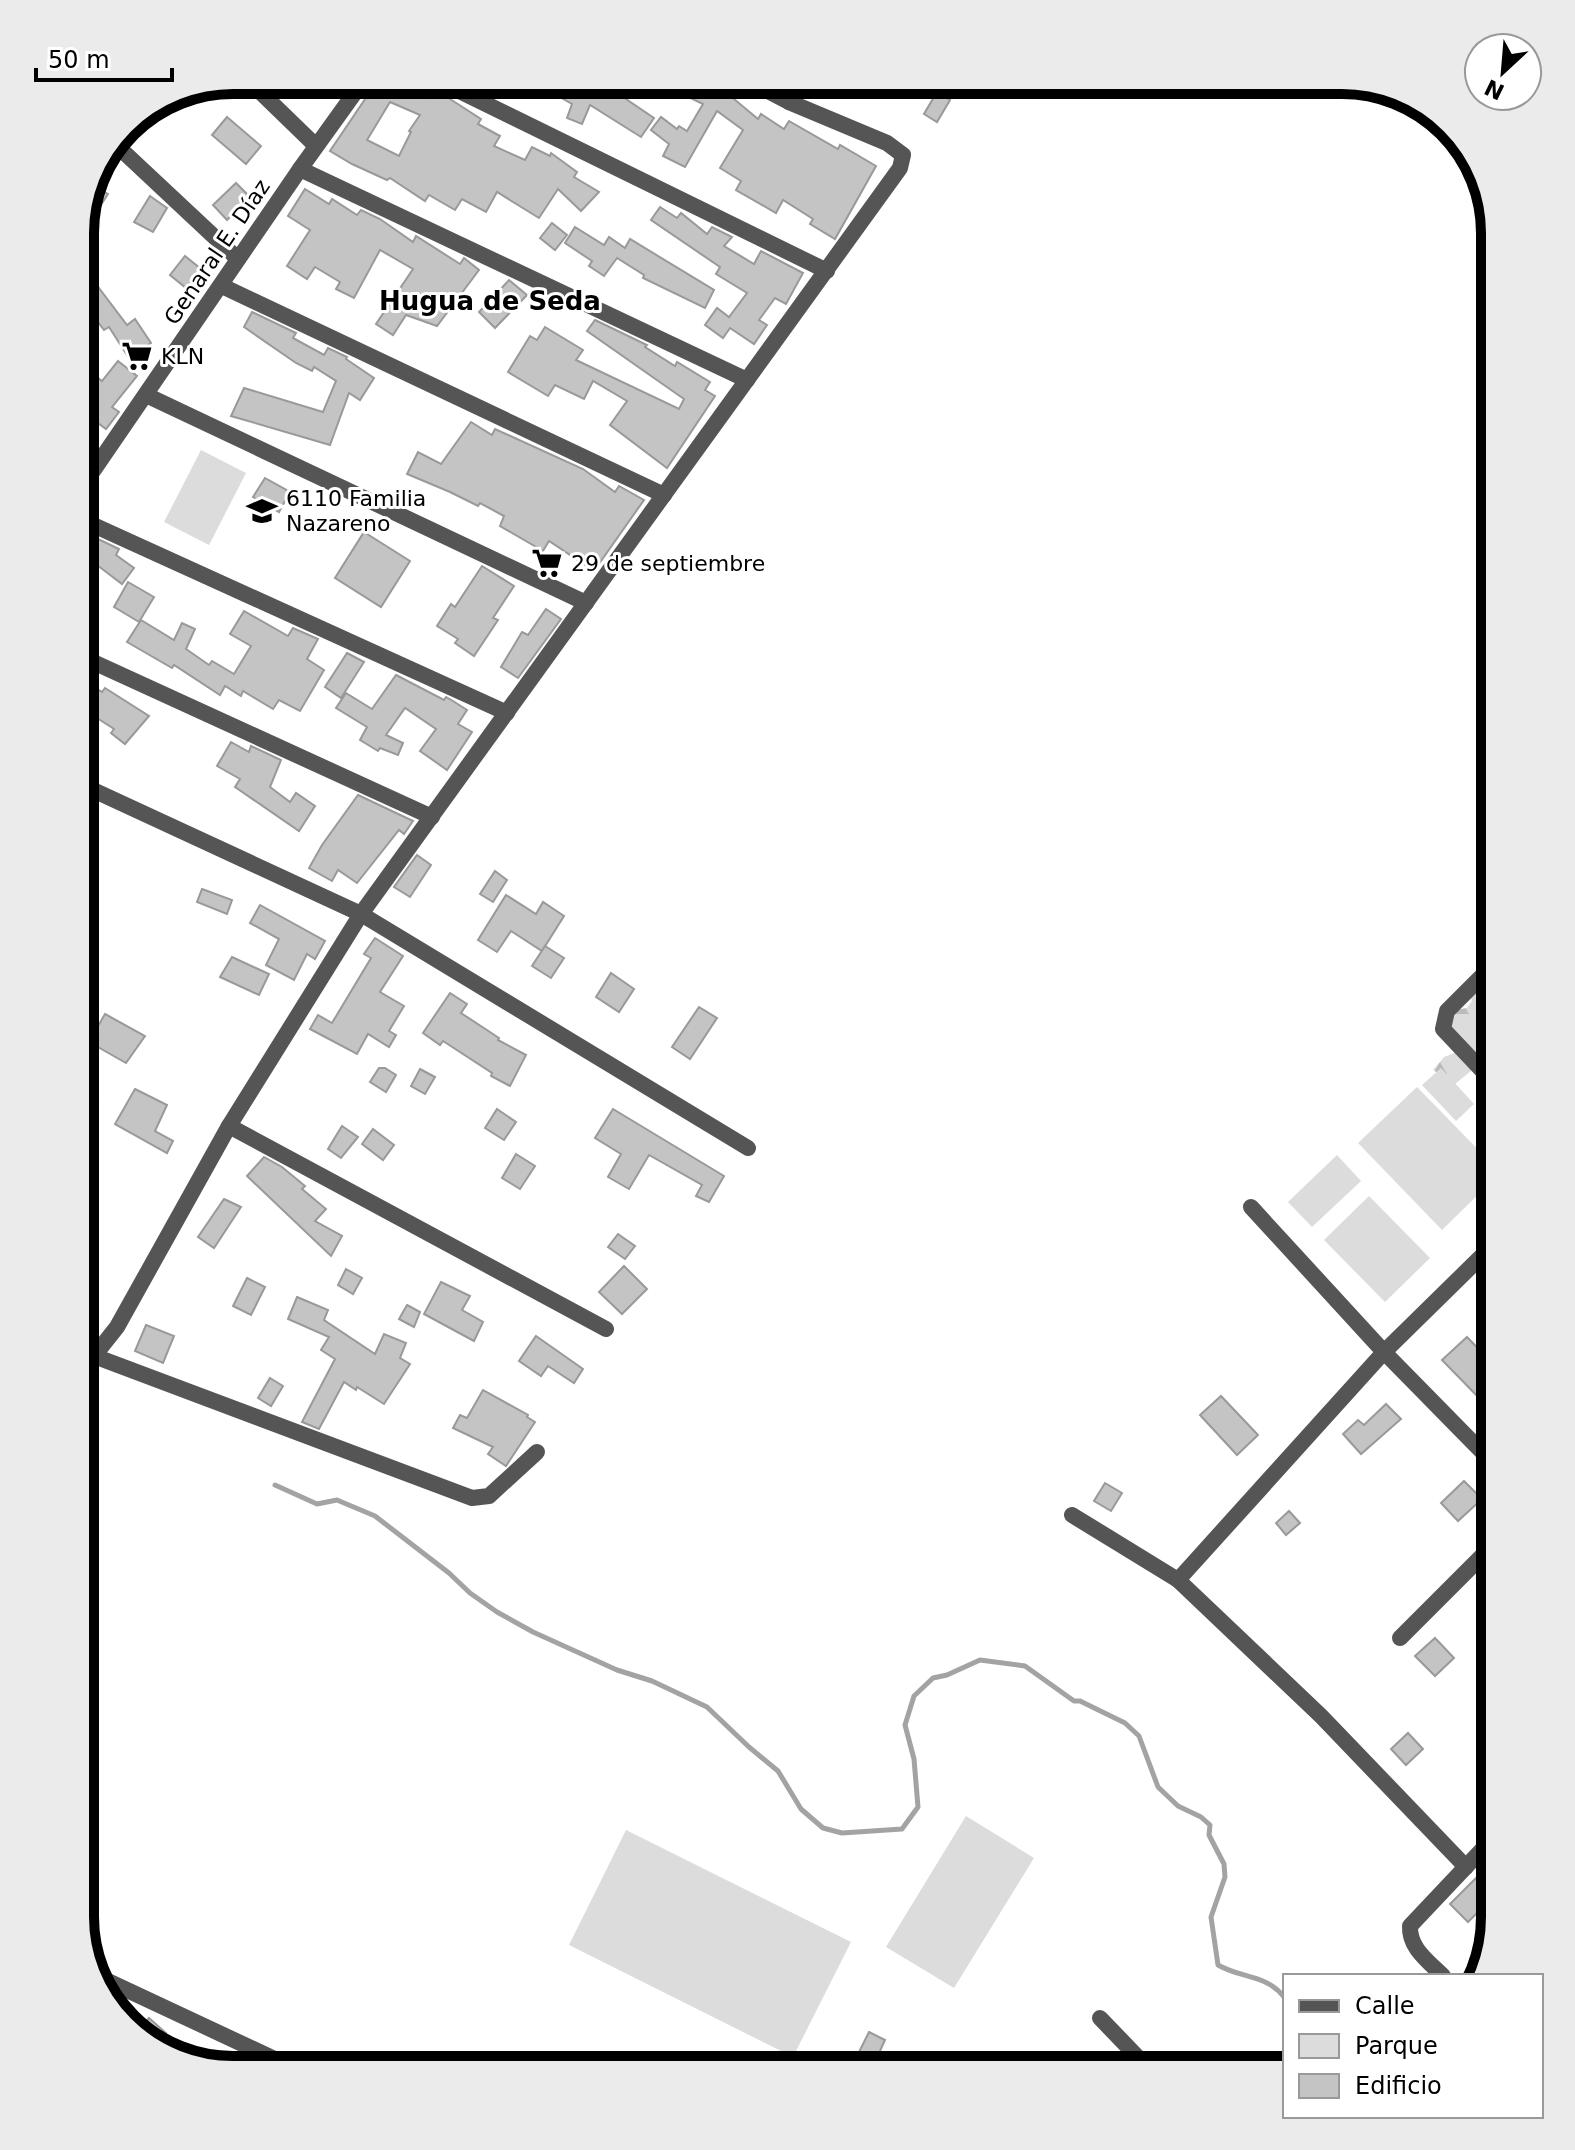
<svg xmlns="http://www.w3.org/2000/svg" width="1575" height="2150" viewBox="0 0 1575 2150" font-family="'DejaVu Sans',sans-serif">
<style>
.forest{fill:url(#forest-firs)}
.park{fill:#dcdcdc}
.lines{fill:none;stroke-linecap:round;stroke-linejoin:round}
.stream{stroke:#a3a3a3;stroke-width:5}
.building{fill:#c4c4c4;stroke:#999;stroke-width:2;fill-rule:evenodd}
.street{stroke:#555;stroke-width:16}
.labels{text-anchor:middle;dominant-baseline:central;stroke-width:6;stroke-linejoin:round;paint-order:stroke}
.street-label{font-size:22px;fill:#000;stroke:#fff}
.poi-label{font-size:22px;fill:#000;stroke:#fff;text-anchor:start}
.quarter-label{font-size:26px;font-weight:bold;fill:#000;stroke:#fff}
.rim{fill:none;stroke:#000;stroke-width:10}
</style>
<defs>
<pattern id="forest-firs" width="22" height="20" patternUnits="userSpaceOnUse" patternTransform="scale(2)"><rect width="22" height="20" fill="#dcdcdc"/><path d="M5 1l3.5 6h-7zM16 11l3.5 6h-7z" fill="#bbb"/></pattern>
</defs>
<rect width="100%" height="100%" fill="#fff"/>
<!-- forest -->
<polygon class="forest" points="1495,974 1495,1063 1477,1066 1455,1084 1433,1070 1444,1057 1457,1052 1449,1032 1455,1010 1467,1008 1472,1001 1470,994"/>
<!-- park -->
<g class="park">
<polygon points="201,450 246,473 209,545 164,522"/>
<polygon points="1441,1068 1474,1104 1456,1121 1422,1085"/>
<polygon points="1417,1087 1495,1167 1495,1178 1442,1230 1358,1143"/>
<polygon points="1337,1155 1361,1181 1312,1227 1288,1202"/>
<polygon points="1369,1196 1430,1258 1385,1302 1324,1240"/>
<polygon points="966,1816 1034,1858 954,1988 886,1947"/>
<polygon points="626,1830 851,1942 793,2057 569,1945"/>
</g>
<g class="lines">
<!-- stream -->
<path class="stream" d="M275,1485L317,1504L337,1500L375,1516L449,1573L470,1593L497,1612L533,1632L617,1670L652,1681L707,1707L749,1747L778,1771L801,1809L823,1828L842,1833L902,1829L918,1807L914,1759L905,1725L914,1696L933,1678L947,1675L980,1660L1025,1666L1074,1701H1080L1125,1723L1139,1736L1158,1787L1178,1806L1201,1817L1210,1825L1209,1835L1224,1864L1225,1877L1211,1917L1218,1965C1242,1979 1267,1974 1285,1998"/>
</g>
<!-- building -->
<g class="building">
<path d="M378,80H404L402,84L430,98L435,91L447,97L481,119L478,124L500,136L494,146L525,160L532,147L550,156L551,153L577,172L574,177L599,192L581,211L558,189L539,218L497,192L486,212L462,199L455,210L429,195L425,201L390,178L387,180L352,164L330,151ZM390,102L420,115L409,131L411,132L399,156L367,140Z"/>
<polygon points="553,80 611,80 630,94 626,99 654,118 641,137 590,105 582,124 567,118 572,104 547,90"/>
<polygon points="653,80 700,80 728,94 758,119 761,114 784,129 789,121 838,149 840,145 876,166 835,239 810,224 813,219 783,200 776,213 736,190 741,181 720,168 743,130 717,111 685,167 663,156 669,144 651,130 661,117 677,129 679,126 687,131 703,104"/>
<polygon points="937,92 950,100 937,122 924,114"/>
<polygon points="227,117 261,146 246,164 212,135"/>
<polygon points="236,183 250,197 227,220 213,205"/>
<polygon points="91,184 108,194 80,237 80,222"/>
<polygon points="305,189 329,204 332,199 357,215 361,210 380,219 413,242 416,236 460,264 464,258 479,270 437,326 406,315 393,335 376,324 413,269 380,250 354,298 336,289 340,282 315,267 307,279 287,266 310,230 288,216"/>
<polygon points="150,196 167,208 153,232 134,222"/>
<polygon points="660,207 677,218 681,213 707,234 712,227 732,237 724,246 754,264 761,251 803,273 786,304 775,298 759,320 767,325 754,344 730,328 723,338 705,325 717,308 729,317 747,293 716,274 720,267 651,220"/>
<polygon points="552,223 567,235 555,250 540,238"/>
<polygon points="575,227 604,245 609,237 625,248 630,239 714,290 705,308 643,278 644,275 617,258 604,276 589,266 592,261 565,243"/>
<polygon points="185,256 201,269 186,288 170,275"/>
<polygon points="509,280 527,295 495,328 479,312"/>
<polygon points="99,288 127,325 135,319 151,343 129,358 109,327 104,330 82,301"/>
<polygon points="252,312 296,333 293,338 324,355 328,348 347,357 346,359 374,378 360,400 349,393 330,445 231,416 244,388 323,412 336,381 314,367 312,371 296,363 244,327"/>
<polygon points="595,320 647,345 645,347 675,366 677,362 710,382 705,390 715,396 667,468 610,425 627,401 593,381 584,399 555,385 548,396 508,372 530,336 537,340 545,327 583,350 576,360 679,409 684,399 587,331"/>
<polygon points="118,361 137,376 112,407 119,412 106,429 91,418 80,432 80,364 102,381"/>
<polygon points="471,422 492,435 495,429 583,469 615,492 619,486 644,500 594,571 549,541 543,551 500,526 504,516 480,503 478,506 450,492 407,474 418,452 441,464"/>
<polygon points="265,478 290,492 279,512 253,497"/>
<polygon points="364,532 410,561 381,607 335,578"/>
<polygon points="96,538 119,549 116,555 134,568 122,584 97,565 80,603 80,565"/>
<polygon points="482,566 514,586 493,618 498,620 474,656 455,643 458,639 437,626 451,604 455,607"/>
<polygon points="128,582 154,597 139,622 114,607"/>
<polygon points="546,609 561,619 518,678 501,667 522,632 528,635"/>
<polygon points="244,611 288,636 293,628 318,639 307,659 324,670 300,711 279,700 273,709 243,691 241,696 225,686 220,695 174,665 172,668 127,642 141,620 174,640 182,623 195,629 186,649 209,665 212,661 234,674 251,646 230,634"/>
<polygon points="347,653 364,662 341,698 325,687"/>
<polygon points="396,675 444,700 446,697 453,701 467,710 458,724 472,732 447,770 420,751 436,729 405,708 386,735 403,743 398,755 380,748 378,751 360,740 367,727 336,708 346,693 372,709"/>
<polygon points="80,678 102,692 105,688 149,716 125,744 111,733 114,729 80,707"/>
<polygon points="231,742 249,752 251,746 281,760 270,787 290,802 296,793 315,806 299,831 235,787 240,779 217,766"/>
<polygon points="358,795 413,821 404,834 399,830 357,883 338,870 332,881 309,868 322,845"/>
<polygon points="417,855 431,865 410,897 394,887"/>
<polygon points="495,871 507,880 493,902 480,894"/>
<polygon points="202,889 232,900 227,914 197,902"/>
<polygon points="506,895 536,914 543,902 564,916 542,951 511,931 497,952 478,940"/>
<polygon points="260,905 325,941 315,959 307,954 294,980 266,965 279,939 250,923"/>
<polygon points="375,938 403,956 380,992 404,1006 389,1031 396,1035 389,1047 368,1034 357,1054 310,1029 318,1015 332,1023 371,958 364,954"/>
<polygon points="545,946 564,958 551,978 532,966"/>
<polygon points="232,957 269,974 259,995 220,977"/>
<polygon points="611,973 634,989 619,1012 596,997"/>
<polygon points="450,993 467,1004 461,1013 499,1038 498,1040 526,1055 510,1086 491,1076 492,1073 443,1041 440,1045 423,1033"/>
<polygon points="699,1007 717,1018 690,1059 672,1047"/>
<polygon points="105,1014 145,1036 126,1063 89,1042"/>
<polygon points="379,1068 385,1068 396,1075 386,1092 370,1082"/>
<polygon points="420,1069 435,1077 425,1094 411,1086"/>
<polygon points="80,1089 98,1102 80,1127"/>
<polygon points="135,1089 167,1105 155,1131 173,1141 167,1153 115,1124"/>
<polygon points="497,1109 516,1122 504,1140 485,1128"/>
<polygon points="613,1109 724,1176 709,1202 696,1196 702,1185 649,1155 629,1189 608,1177 621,1154 595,1138"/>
<polygon points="342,1126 358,1137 341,1158 328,1149"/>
<polygon points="373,1129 394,1145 383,1160 362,1144"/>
<polygon points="516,1154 535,1166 520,1189 502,1178"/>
<polygon points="264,1157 282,1167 305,1186 302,1189 326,1209 315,1221 342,1236 331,1256 247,1176"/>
<polygon points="224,1199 241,1207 214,1248 198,1237"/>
<polygon points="618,1234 635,1246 625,1259 608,1247"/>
<polygon points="624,1266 647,1289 622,1314 599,1292"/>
<polygon points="346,1269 362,1278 353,1294 338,1285"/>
<polygon points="247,1278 265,1287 251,1315 233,1306"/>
<polygon points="441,1282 470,1296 462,1310 483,1322 474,1341 424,1314"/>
<polygon points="297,1297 328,1310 324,1320 375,1354 384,1334 406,1343 400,1358 410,1364 384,1404 357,1387 356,1390 344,1382 319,1429 302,1422 335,1359 321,1350 329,1337 288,1319"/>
<polygon points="407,1305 420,1312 414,1327 399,1319"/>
<polygon points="146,1325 174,1336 163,1363 135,1351"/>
<polygon points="536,1336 583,1369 574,1383 548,1366 541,1376 519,1361"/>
<polygon points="1467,1337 1490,1361 1481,1369 1495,1385 1495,1396 1486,1405 1442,1360"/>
<polygon points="270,1378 283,1386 271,1406 258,1398"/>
<polygon points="483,1390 528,1415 527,1417 535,1422 506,1466 488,1454 493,1447 453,1428 460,1415 467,1418"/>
<polygon points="1221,1396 1258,1435 1237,1455 1200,1415"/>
<polygon points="1386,1404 1401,1419 1361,1454 1343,1434 1358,1420 1364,1425"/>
<polygon points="1464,1481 1482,1499 1458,1521 1441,1503"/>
<polygon points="1105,1483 1122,1493 1111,1511 1094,1501"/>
<polygon points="1289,1511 1300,1523 1286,1535 1276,1523"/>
<polygon points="1435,1638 1454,1658 1435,1676 1415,1656"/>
<polygon points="1408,1733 1423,1749 1406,1765 1391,1749"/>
<polygon points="1495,1859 1495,1895 1468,1922 1450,1904"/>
<polygon points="149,2018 166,2033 154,2047 138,2031"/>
<polygon points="869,2032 885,2040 876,2060 859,2052"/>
</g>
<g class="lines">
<!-- street -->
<g class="street">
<polyline points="248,80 316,146"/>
<polyline points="437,80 827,271"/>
<polyline points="789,102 803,80"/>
<polyline points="113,142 238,259"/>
<polyline points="300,169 747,380"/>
<polyline points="222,286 664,495"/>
<polyline points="146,395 586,603"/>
<polyline points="80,490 300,169 364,80"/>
<polyline points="80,519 507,713"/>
<polyline points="80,656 432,817"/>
<polyline points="80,784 361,914 748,1148"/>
<polyline points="1495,1084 1443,1029 1447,1011 1495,963"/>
<polyline points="229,1126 606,1329"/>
<polyline points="1251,1207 1384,1352 1495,1465"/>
<polyline points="80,1355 94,1356 472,1498 489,1496 537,1452"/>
<polyline points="94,1356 117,1327 229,1126 361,914 900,168 903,155 887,143 789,102 747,80"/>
<polyline points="1072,1515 1178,1580 1321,1716 1466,1867"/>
<polyline points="1178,1580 1384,1352 1495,1243"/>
<polyline points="1400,1638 1495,1543"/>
<polyline points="95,1975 298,2070"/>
<path d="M1443,1976C1428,1961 1409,1948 1410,1926L1495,1836"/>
<polyline points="1100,2018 1150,2070"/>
</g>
</g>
<!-- icons -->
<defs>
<g id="supermarket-bare" transform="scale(2.4)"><path d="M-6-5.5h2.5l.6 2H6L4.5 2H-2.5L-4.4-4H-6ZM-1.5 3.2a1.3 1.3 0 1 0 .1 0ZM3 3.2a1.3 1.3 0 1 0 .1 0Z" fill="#000" stroke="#fff" stroke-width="2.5" paint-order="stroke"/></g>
<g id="school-bare" transform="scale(2.4)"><path d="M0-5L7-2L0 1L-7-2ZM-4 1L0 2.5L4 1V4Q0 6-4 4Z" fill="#000" stroke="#fff" stroke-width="2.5" paint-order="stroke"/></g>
</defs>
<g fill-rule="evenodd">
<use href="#supermarket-bare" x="137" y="356"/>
<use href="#school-bare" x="262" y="511"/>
<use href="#supermarket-bare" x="547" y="563"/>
</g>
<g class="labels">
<!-- street labels -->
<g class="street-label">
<text transform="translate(217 252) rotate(-56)">Genaral E. Díaz</text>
</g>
<!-- poi labels -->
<g class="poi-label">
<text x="161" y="356">KLN</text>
<text x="286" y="498">6110 Familia<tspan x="286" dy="25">Nazareno</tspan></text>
<text x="571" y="563">29 de septiembre</text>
</g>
<!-- quarter labels -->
<g class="quarter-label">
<text x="490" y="301">Hugua de Seda</text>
</g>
</g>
<!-- crop -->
<path d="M0 0H1575V2150H0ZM233 94H1342A139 139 0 0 1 1481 233V1917A139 139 0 0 1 1342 2056H233A139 139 0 0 1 94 1917V233A139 139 0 0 1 233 94Z" fill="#ebebeb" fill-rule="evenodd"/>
<path class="rim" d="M233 94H1342A139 139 0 0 1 1481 233V1917A139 139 0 0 1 1342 2056H233A139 139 0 0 1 94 1917V233A139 139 0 0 1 233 94Z"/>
<!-- legend -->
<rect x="1283" y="1974" width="260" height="144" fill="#ffffff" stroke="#999999" stroke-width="2"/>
<rect x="1299" y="2000" width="40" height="12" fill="#555555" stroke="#999999" stroke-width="2"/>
<text x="1355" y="2014" font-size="24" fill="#000000">Calle</text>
<rect x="1299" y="2034" width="40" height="24" fill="#dcdcdc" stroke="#999999" stroke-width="2"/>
<text x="1355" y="2054" font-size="24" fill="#000000">Parque</text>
<rect x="1299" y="2074" width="40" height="24" fill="#c4c4c4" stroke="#999999" stroke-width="2"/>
<text x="1355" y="2094" font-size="24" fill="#000000">Edificio</text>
<!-- north arrow -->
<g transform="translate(1503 72) rotate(206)"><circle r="38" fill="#ffffff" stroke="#999999" stroke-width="2"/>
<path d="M0-6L14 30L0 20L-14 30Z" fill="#000000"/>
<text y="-12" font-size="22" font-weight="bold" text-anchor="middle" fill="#000000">N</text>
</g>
<!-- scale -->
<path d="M36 68v12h136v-12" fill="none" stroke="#000000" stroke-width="4"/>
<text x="48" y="68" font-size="24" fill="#000000" stroke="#ffffff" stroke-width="6" paint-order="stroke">50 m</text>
</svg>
